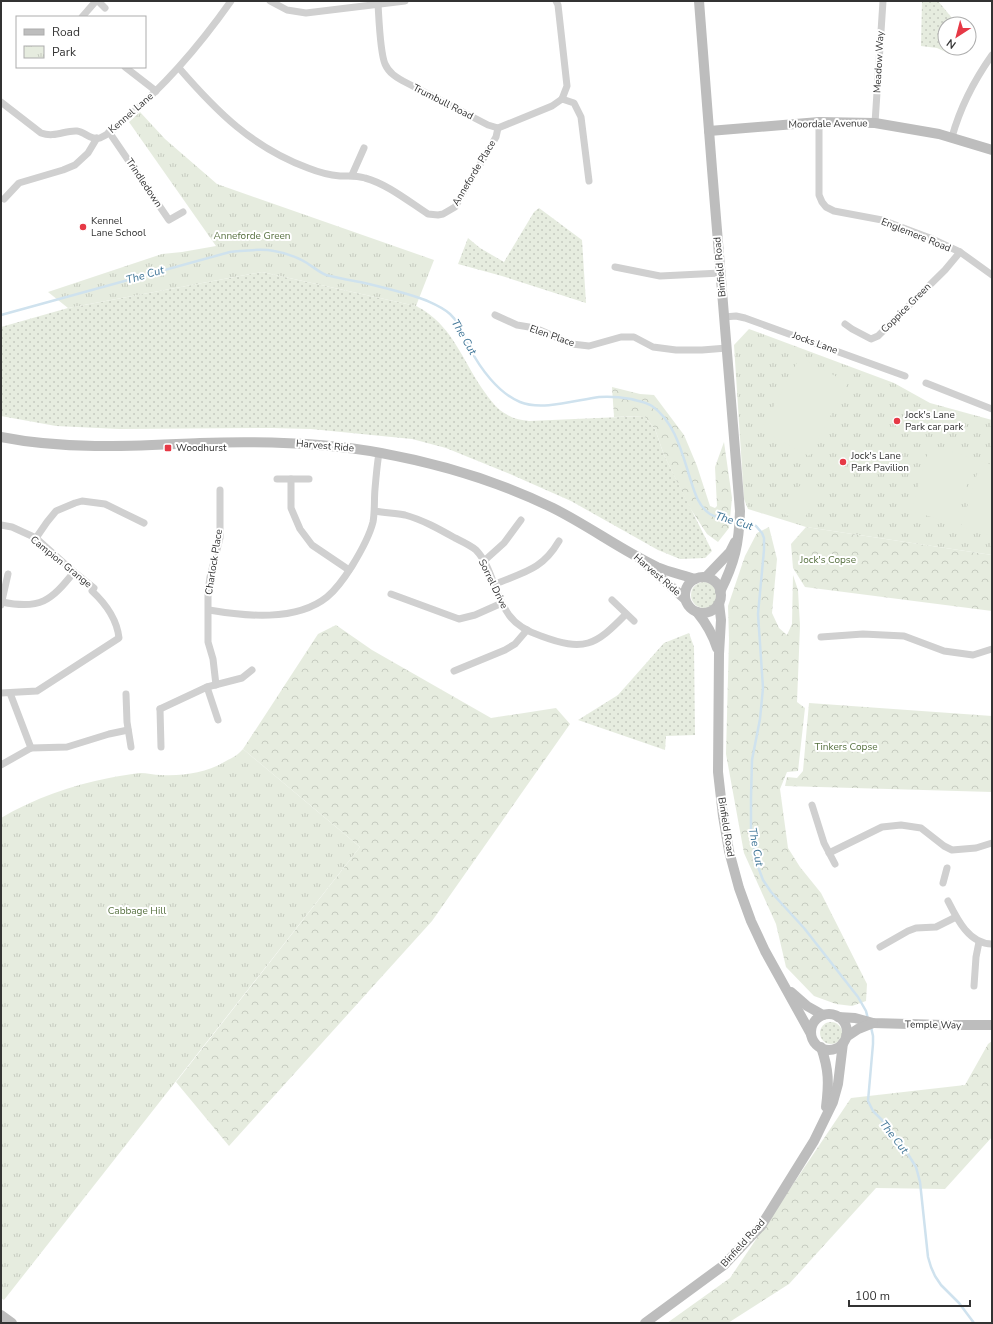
<svg xmlns="http://www.w3.org/2000/svg" width="993" height="1324" viewBox="0 0 993 1324" font-family="'Nunito Sans',sans-serif">
<style>
.grass{fill:url(#grass-dots)}
.forest{fill:url(#forest-crowns)}
.park{fill:url(#park-tufts)}
.pitch{fill:#e6ecdf}
.lines{fill:none;stroke-linecap:round;stroke-linejoin:round}
.stream{stroke:#cfe2ee;stroke-width:2.5}
.street{stroke:#d0d0d0;stroke-width:7}
.secondary{stroke:#bdbdbd;stroke-width:10}
.poi-dot{fill:#e63946;stroke:#fff;stroke-width:1.5}
.labels{text-anchor:middle;dominant-baseline:central;stroke-width:4;stroke-linejoin:round;paint-order:stroke}
.street-label{font-size:10px;fill:#333;stroke:#fff}
.poi-label{font-size:10px;fill:#333;stroke:#fff;text-anchor:start}
.park-label{font-size:10px;fill:#56703f;stroke:#fff}
.water-label{font-size:11px;font-style:italic;fill:#3f7597;stroke:#fff}
</style>
<defs>
<pattern id="grass-dots" width="8" height="8" patternUnits="userSpaceOnUse"><rect width="8" height="8" fill="#e6ecdf"/><path d="M2 2h.1M6 6h.1" fill="none" stroke="#c6cbc0" stroke-width="1.8" stroke-linecap="round"/></pattern>
<pattern id="forest-crowns" width="20" height="18" patternUnits="userSpaceOnUse"><rect width="20" height="18" fill="#e6ecdf"/><path d="M2 6a3 3 0 1 1 6 0M12 15a3 3 0 1 1 6 0" fill="none" stroke="#c6cbc0"/></pattern>
<pattern id="park-tufts" width="24" height="20" patternUnits="userSpaceOnUse"><rect width="24" height="20" fill="#e6ecdf"/><path d="M3 7l-1-3M5 7V3M7 7l1-3M15 17l-1-3M17 17v-4M19 17l1-3" fill="none" stroke="#c6cbc0"/></pattern>
</defs>
<rect width="100%" height="100%" fill="#fff"/>
<!-- grass -->
<g class="grass">
<polygon points="922,1 938,1 957,24 945,24 945,48 950,48 948,53 937,48 921,46"/>
<polygon points="539,208 582,240 586,303 502,276 458,264 468,238 480,248 504,262 534,212"/>
<path d="M262,272L416,306C453,324 463,363 486,394C491,401 498,410 506,414C513,419 521,420 529,421L644,416L655,429L664,455L712,551L705,558L680,559L658,550L571,501L510,474L446,448L412,439L311,429L272,428L119,429L56,426L1,416V327L68,308Z"/>
<circle cx="704" cy="595" r="13"/>
<polygon points="689,633 694,647 695,735 666,736 665,750 578,720 618,695 664,643"/>
<circle cx="831" cy="1033" r="11"/>
</g>
<!-- forest -->
<g class="forest">
<polygon points="612,387 640,394 654,395 684,435 697,466 710,506 715,508 717,506 715,467 724,442 732,498 729,528 718,542 707,534 690,508 664,455 655,429 644,416 614,417"/>
<polygon points="769,527 777,559 772,613 779,628 787,635 792,624 793,575 798,590 800,626 797,702 805,708 798,771 787,772 780,789 788,848 800,867 821,893 867,984 866,1001 852,1006 836,1004 814,996 786,967 776,924 744,853 726,754 729,639 728,606 745,556 757,533"/>
<polygon points="806,527 992,555 992,611 805,587 793,568 791,544"/>
<polygon points="336,625 372,650 491,718 556,708 570,724 432,921 229,1146 176,1082 360,847 243,749 318,634"/>
<polygon points="809,703 992,716 992,792 785,786 787,777 797,778 803,771"/>
<polygon points="992,1041 992,1137 945,1189 876,1188 789,1284 728,1323 667,1323 730,1278 851,1098 965,1085 988,1044"/>
</g>
<!-- park -->
<g class="park">
<polygon points="140,112 165,139 217,184 434,260 416,306 262,272 68,308 48,292 162,254 182,252 216,246 129,122"/>
<polygon points="749,329 894,383 930,403 992,420 992,555 806,527 748,509 744,499 734,345"/>
<path d="M243,749L360,847L4,1300L1,1298V818C33,799 72,785 109,778C119,776 130,774 140,773C147,773 154,775 161,775C184,776 206,773 226,761C232,758 238,755 243,749Z"/>
</g>
<!-- pitch -->
<g class="pitch">
<polygon points="800,357 848,383 809,456 761,430"/>
<polygon points="930,445 975,459 955,524 911,511"/>
<polygon points="981,461 992,465 992,536 961,527"/>
<polygon points="804,478 821,488 802,523 784,514"/>
</g>
<g class="lines">
<!-- stream -->
<g class="stream">
<path d="M1,315L230,252C244,251 260,248 274,251C286,253 297,257 307,263C313,267 319,272 326,275C337,278 349,280 360,282C382,287 404,292 425,300C434,304 442,307 450,314C460,323 463,335 469,347C480,368 498,393 520,402C542,411 576,400 599,397C610,396 620,397 631,399C638,401 646,402 652,406C675,422 682,453 690,478C694,491 698,506 710,514C718,519 728,520 737,521"/>
<polyline points="742,523 756,526 762,533 764,538 764,550 758,614 763,688 760,719 752,760 751,798 751,830 757,864 763,880 771,892 804,928 858,997 866,1011 868,1019"/>
<polyline points="871,1027 873,1036 873,1044 868,1101 873,1111 885,1123 901,1143 916,1167 920,1182 928,1257 931,1267 935,1276 941,1285 959,1303 974,1323"/>
</g>
<!-- street -->
<g class="street">
<polyline points="98,1 105,8"/>
<polyline points="270,1 287,10 306,13 405,1"/>
<polyline points="556,1 558,5 567,86 562,99"/>
<path d="M378,4C379,19 380,52 385,64C389,73 396,77 403,81L488,125L498,128L552,106L562,99"/>
<polyline points="82,17 96,1"/>
<polyline points="125,67 156,91"/>
<path d="M179,68C217,112 252,147 308,168C318,172 329,175 340,176C350,176 355,175 365,178C387,184 408,201 428,214L438,215L443,214L455,207L496,137L498,128"/>
<polyline points="562,99 574,103 581,117 589,181"/>
<path d="M1,102L41,133C55,138 65,130 77,131C85,132 92,141 100,138C110,134 118,126 125,119C166,85 200,45 231,1"/>
<polyline points="819,122 819,195 822,202 826,207 834,211 882,220 930,238 960,252 992,275"/>
<polyline points="875,123 883,1"/>
<polyline points="109,132 169,220 183,212"/>
<path d="M952,137C960,108 975,79 992,55"/>
<polyline points="352,175 364,148"/>
<polyline points="4,199 19,183 63,170 75,165 88,153 97,138"/>
<polyline points="615,267 660,276 721,273"/>
<polyline points="495,315 517,325 535,328 572,344 589,346 621,337 634,337 653,347 676,350 702,350 727,348"/>
<polyline points="724,317 736,316 745,318 905,376"/>
<polyline points="845,324 852,329 871,339 878,336 945,270 960,252"/>
<polyline points="926,383 992,409"/>
<polyline points="277,479 309,479"/>
<polyline points="291,479 291,508 300,529 312,545 349,570"/>
<path d="M375,511C385,513 396,513 405,515C423,520 439,529 455,538C461,541 470,545 476,550C493,568 494,595 509,615C516,625 529,632 541,636C584,652 595,646 626,614"/>
<path d="M1,525L12,527L36,538L74,572L94,588L92,591C105,603 117,620 119,638L37,691L1,693"/>
<polyline points="36,538 47,522 56,511 75,503 82,501 105,504 144,523"/>
<polyline points="484,561 504,543 521,520"/>
<path d="M495,584C524,572 542,570 559,541"/>
<polyline points="391,594 459,619 475,615 502,603"/>
<polyline points="612,600 634,621"/>
<path d="M2,602C40,610 51,601 74,572"/>
<polyline points="1,605 8,574"/>
<path d="M209,610C244,616 296,622 327,597C337,589 345,577 352,566C360,553 369,538 373,522C375,511 374,500 375,489C376,477 377,465 379,453"/>
<polyline points="821,637 863,634 904,636 944,651 973,655 992,649"/>
<polyline points="454,671 505,650 515,644 527,630"/>
<polyline points="216,685 213,659 208,642 208,592 210,577 220,538 220,490"/>
<polyline points="207,687 218,720"/>
<polyline points="10,693 31,748 67,747 109,734 128,730"/>
<polyline points="126,694 127,722 131,747"/>
<polyline points="160,709 207,687 242,678 252,670"/>
<polyline points="160,709 161,747"/>
<polyline points="1,765 31,748"/>
<polyline points="812,805 824,843 835,864"/>
<polyline points="829,853 882,827 901,825 921,828 944,846 952,850 976,848 992,843"/>
<polyline points="943,883 947,868"/>
<path d="M948,901C957,919 969,944 992,944"/>
<polyline points="880,947 908,931 916,928 936,927 956,917"/>
<polyline points="974,986 976,957 979,942"/>
</g>
<!-- secondary -->
<g class="secondary">
<path d="M699,1L712,169L740,511C739,544 735,562 720,592"/>
<polyline points="709,131 819,122 875,123 939,134 992,150"/>
<path d="M1,437C66,450 134,446 200,443C260,441 322,442 381,453C441,464 498,481 553,508C589,526 621,550 657,567C669,572 683,575 695,579"/>
<polyline points="648,566 685,599"/>
<polyline points="706,577 730,552 735,542"/>
<circle cx="703" cy="595" r="18"/>
<polyline points="719,603 721,620 719,654 718,772 723,816 729,851 739,888 751,921 765,951 811,1034"/>
<path d="M697,612C706,623 713,635 717,648"/>
<polyline points="791,992 807,1006 823,1015"/>
<circle cx="829" cy="1032" r="18"/>
<polyline points="838,1017 855,1018 873,1023 944,1025 992,1025"/>
<polyline points="846,1037 858,1029 873,1023"/>
<path d="M821,1047C829,1070 829,1083 826,1107"/>
<polyline points="1,1315 12,1323"/>
<polyline points="645,1323 724,1265 761,1226 814,1141 833,1102 838,1084 843,1043"/>
</g>
</g>
<!-- markers -->
<g class="poi-dot">
<circle cx="83" cy="227" r="4"/>
<circle cx="897" cy="421" r="4"/>
<rect x="164" y="444" width="8" height="8" rx="2"/>
<circle cx="843" cy="462" r="4"/>
</g>
<g class="labels">
<!-- street labels -->
<g class="street-label">
<text transform="translate(879 62) rotate(-87)">Meadow Way</text>
<text transform="translate(443 102) rotate(27)">Trumbull Road</text>
<text transform="translate(131 113) rotate(-41)">Kennel Lane</text>
<text transform="translate(828 124) rotate(-1)">Moordale Avenue</text>
<text transform="translate(474 173) rotate(-59)">Anneforde Place</text>
<text transform="translate(144 183) rotate(56)">Trindledown</text>
<text transform="translate(916 235) rotate(22)">Englemere Road</text>
<text transform="translate(720 267) rotate(-95)">Binfield Road</text>
<text transform="translate(906 308) rotate(-45)">Coppice Green</text>
<text transform="translate(552 336) rotate(19)">Elen Place</text>
<text transform="translate(815 343) rotate(20)">Jocks Lane</text>
<text transform="translate(325 446) rotate(5)">Harvest Ride</text>
<text transform="translate(61 562) rotate(39)">Campion Grange</text>
<text transform="translate(214 562) rotate(-81)">Charlock Place</text>
<text transform="translate(657 575) rotate(41)">Harvest Ride</text>
<text transform="translate(493 584) rotate(64)">Sorrel Drive</text>
<text transform="translate(726 827) rotate(81)">Binfield Road</text>
<text transform="translate(933 1025) rotate(1)">Temple Way</text>
<text transform="translate(743 1243) rotate(-48)">Binfield Road</text>
</g>
<!-- poi labels -->
<g class="poi-label">
<text x="91" y="221">Kennel<tspan x="91" dy="12">Lane School</tspan></text>
<text x="905" y="415">Jock's Lane<tspan x="905" dy="12">Park car park</tspan></text>
<text x="176" y="448">Woodhurst</text>
<text x="851" y="456">Jock's Lane<tspan x="851" dy="12">Park Pavilion</tspan></text>
</g>
<!-- park labels -->
<g class="park-label">
<text x="252" y="236">Anneforde Green</text>
<text x="828" y="560">Jock's Copse</text>
<text x="846" y="747">Tinkers Copse</text>
<text x="137" y="911">Cabbage Hill</text>
</g>
<!-- water labels -->
<g class="water-label">
<text transform="translate(145 275) rotate(-16)">The Cut</text>
<text transform="translate(464 337) rotate(60)">The Cut</text>
<text transform="translate(734 521) rotate(17)">The Cut</text>
<text transform="translate(756 847) rotate(79)">The Cut</text>
<text transform="translate(894 1137) rotate(52)">The Cut</text>
</g>
</g>
<!-- border -->
<rect width="993" height="1324" fill="none" stroke="#333333" stroke-width="4"/>
<!-- legend -->
<rect x="16" y="16" width="130" height="52" fill="#ffffff" stroke="#adadad"/>
<rect x="24" y="29" width="20" height="6" fill="#bdbdbd" stroke="#adadad"/>
<text x="52" y="36" font-size="12" fill="#333333">Road</text>
<rect x="24" y="46" width="20" height="12" fill="url(#park-tufts)" stroke="#adadad"/>
<text x="52" y="56" font-size="12" fill="#333333">Park</text>
<!-- north arrow -->
<g transform="translate(957 36) rotate(216)"><circle r="19" fill="#ffffff" stroke="#adadad"/>
<path d="M0-3L7 15L0 10L-7 15Z" fill="#e63946"/>
<text y="-6" font-size="11" font-weight="bold" text-anchor="middle" fill="#333333">N</text>
</g>
<!-- scale -->
<path d="M849 1300v6h121v-6" fill="none" stroke="#333333" stroke-width="2"/>
<text x="855" y="1300" font-size="12" fill="#333333" stroke="#ffffff" stroke-width="3" paint-order="stroke">100 m</text>
</svg>
